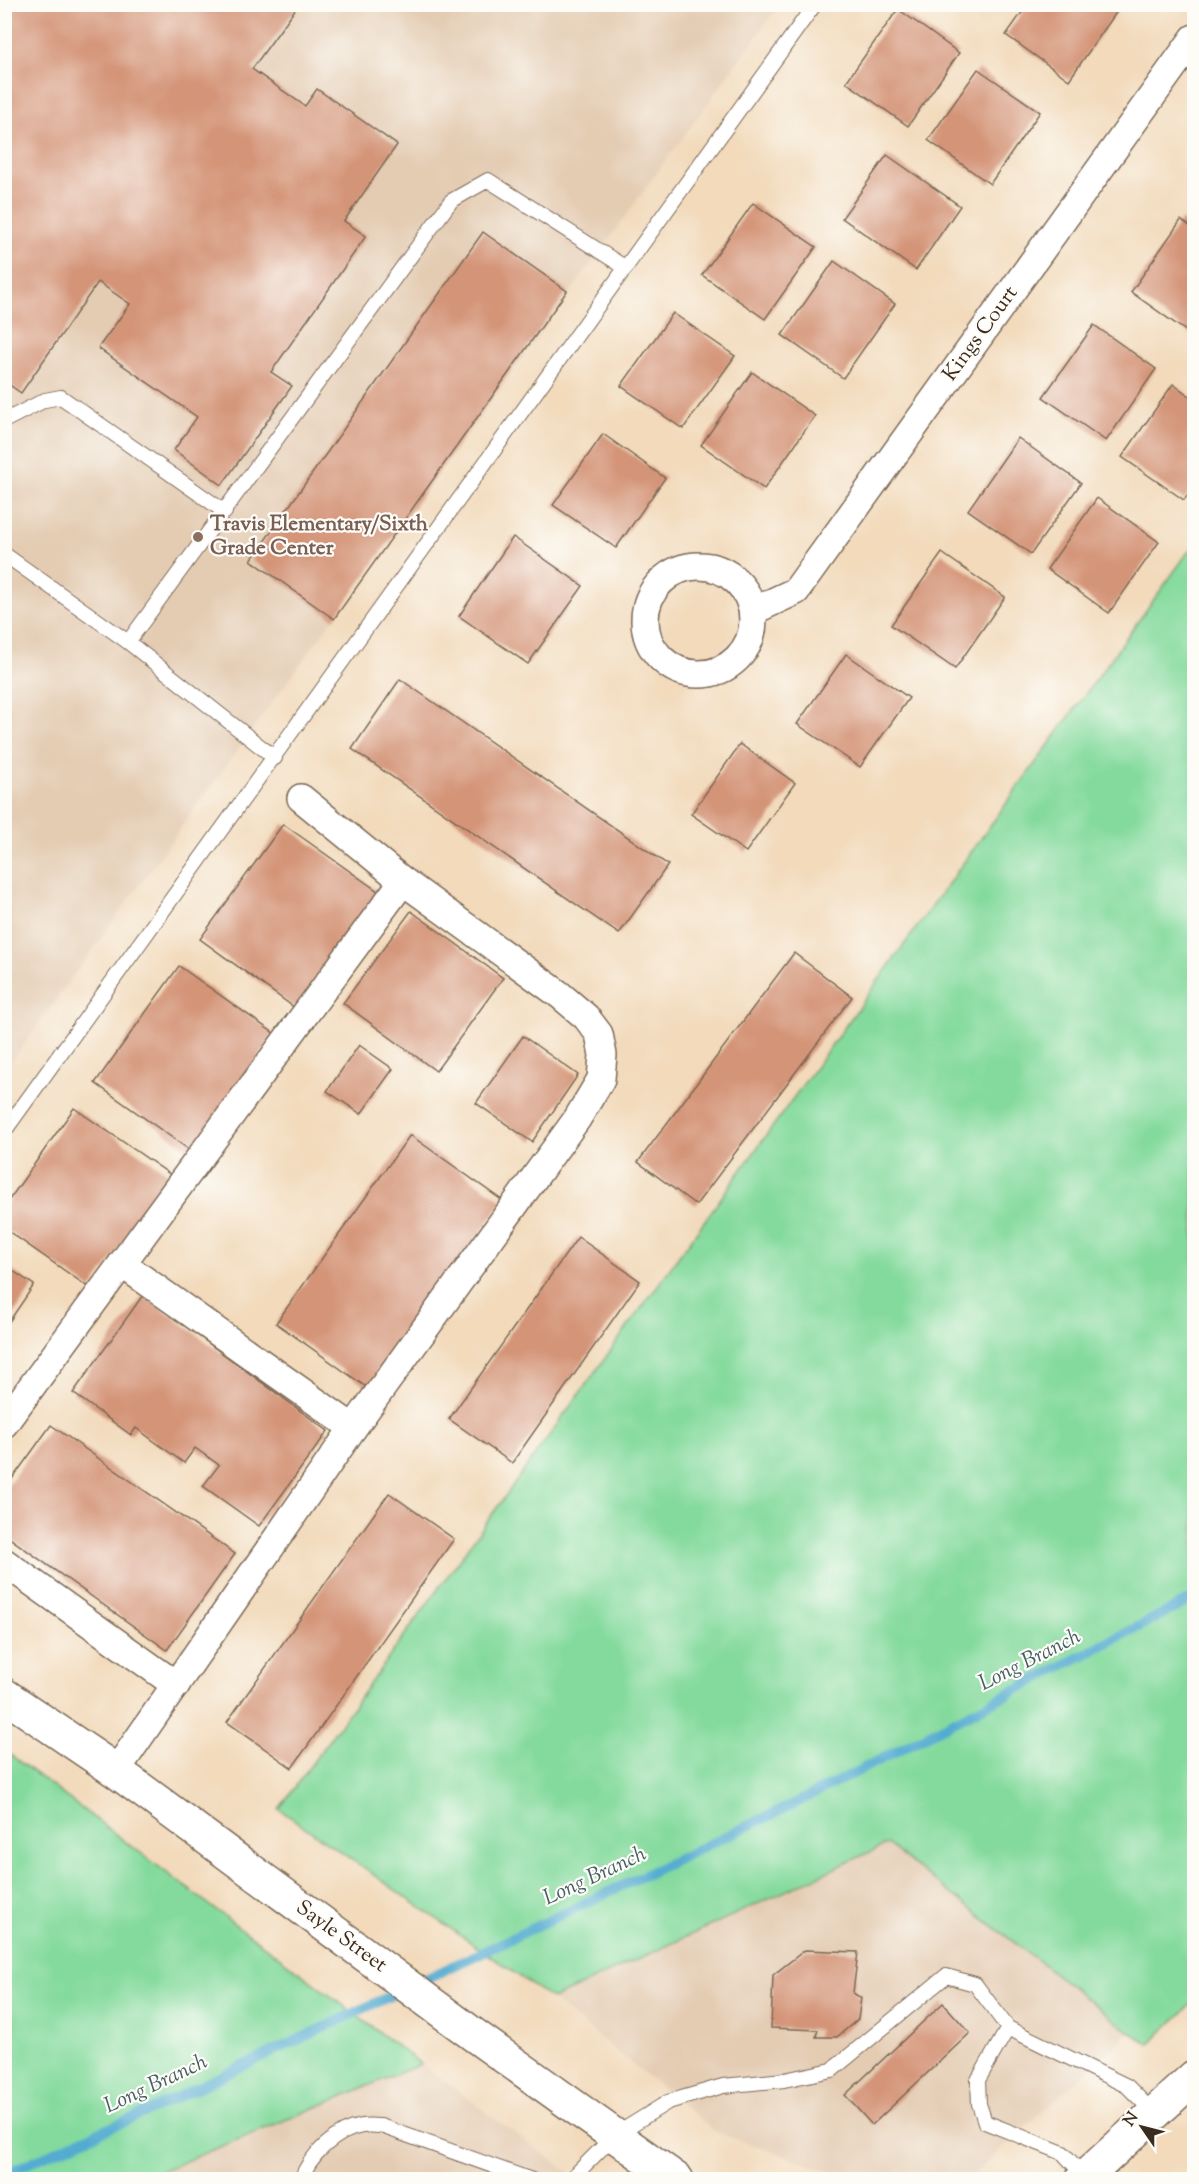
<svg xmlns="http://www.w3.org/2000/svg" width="1199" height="2184" viewBox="0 0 1199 2184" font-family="'Sorts Mill Goudy',serif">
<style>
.built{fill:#e4ccb3}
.green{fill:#84da9d;stroke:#60825e;stroke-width:1.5}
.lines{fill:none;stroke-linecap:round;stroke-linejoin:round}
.stream{stroke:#53abd0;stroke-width:10}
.building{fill:#d49478}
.service-casing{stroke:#7b6855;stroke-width:16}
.minor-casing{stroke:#7b6855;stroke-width:30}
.tertiary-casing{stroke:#7b6855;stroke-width:36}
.trunk-casing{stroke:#7b6855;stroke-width:36}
.service{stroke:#fff;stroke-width:14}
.minor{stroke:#fff;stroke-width:27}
.tertiary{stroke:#fff;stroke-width:33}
.trunk{stroke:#fff;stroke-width:33}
.education-dot{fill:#8d6e63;stroke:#fdfcf7;stroke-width:2}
.labels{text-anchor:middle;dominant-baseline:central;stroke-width:4.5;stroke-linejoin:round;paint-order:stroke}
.street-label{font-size:21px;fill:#3b2a1e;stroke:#fdfcf7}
.education-label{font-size:21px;font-weight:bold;fill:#785e54;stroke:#fdfcf7;text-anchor:start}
.water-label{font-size:22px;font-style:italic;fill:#455e65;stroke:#fdfcf7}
</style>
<rect width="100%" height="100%" fill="#fdfcf7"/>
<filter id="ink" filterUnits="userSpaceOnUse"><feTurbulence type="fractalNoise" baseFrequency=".0167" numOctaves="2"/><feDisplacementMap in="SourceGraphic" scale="12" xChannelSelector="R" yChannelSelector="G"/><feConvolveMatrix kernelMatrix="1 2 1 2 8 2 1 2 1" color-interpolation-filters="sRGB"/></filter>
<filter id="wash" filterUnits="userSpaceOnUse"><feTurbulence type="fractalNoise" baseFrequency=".008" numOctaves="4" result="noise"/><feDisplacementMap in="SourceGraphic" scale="24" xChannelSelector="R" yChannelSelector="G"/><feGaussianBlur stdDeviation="1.35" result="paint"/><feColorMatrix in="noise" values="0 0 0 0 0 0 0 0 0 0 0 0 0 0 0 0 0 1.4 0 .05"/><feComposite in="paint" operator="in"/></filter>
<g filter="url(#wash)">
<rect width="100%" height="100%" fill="#f2dabb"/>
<!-- built -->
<g class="built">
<polygon points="5,5 779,5 5,1070"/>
<polygon points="887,1844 1130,2032 969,2179 851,2179 716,2132 552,1999"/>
<polygon points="421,2064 578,2179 142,2180"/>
</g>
<!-- green -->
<g class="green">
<polygon points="1194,544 1194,2002 1149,2044 1130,2032 887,1844 552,1999 279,1809"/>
<polygon points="4,1751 5,1751 421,2064 142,2179 5,2179"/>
</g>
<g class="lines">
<!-- stream -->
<polyline class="stream" points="4,2174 144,2113 798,1802 1194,1598"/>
</g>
<g id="blocks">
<!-- building -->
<g class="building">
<polygon points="4,4 299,4 252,69 305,106 317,89 397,145 344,221 366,236 271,372 292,386 222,485 174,450 197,417 98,348 130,304 98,282 21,393 4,381"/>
<polygon points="1028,4 1117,4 1120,7 1069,80 1006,35"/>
<polygon points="898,9 959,53 908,126 846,82"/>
<polygon points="978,69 1040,112 990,184 928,140"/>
<polygon points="887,155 960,206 916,270 842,218"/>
<polygon points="753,203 816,247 765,319 702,275"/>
<polygon points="1181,220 1194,229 1193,336 1131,292"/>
<polygon points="483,232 567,291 334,619 251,560"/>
<polygon points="834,261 895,304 843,378 782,335"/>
<polygon points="673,313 735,356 683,429 621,386"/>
<polygon points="1094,325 1156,369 1106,441 1043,397"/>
<polygon points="752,372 815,416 764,489 701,445"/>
<polygon points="1173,384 1194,399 1194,486 1184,500 1122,457"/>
<polygon points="603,434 665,478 616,548 553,505"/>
<polygon points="1018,438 1081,483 1031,554 968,510"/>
<polygon points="1097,498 1159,542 1109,613 1047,569"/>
<polygon points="513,537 583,586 528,664 459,616"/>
<polygon points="942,553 1005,597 955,669 891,625"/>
<polygon points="846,654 909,698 860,767 797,724"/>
<polygon points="400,679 668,865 619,934 352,749"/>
<polygon points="740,744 795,783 746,852 691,814"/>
<polygon points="283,824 379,892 295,1008 200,939"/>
<polygon points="411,911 503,978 436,1071 343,1003"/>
<polygon points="794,953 852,997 696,1205 638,1162"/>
<polygon points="179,966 275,1034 191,1151 95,1083"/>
<polygon points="523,1036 578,1075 532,1142 476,1103"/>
<polygon points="359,1045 393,1069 361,1114 327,1091"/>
<polygon points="74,1108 171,1175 91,1289 4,1228 4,1207"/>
<polygon points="410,1135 503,1201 369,1389 276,1323"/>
<polygon points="578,1237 640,1281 512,1463 449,1419"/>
<polygon points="4,1265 34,1285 4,1329"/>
<polygon points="143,1295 328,1431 259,1526 203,1486 219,1465 195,1448 184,1463 136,1428 131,1435 73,1393"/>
<polygon points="51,1425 235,1554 167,1650 4,1534 4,1490"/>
<polygon points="389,1493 454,1539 292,1768 227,1722"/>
<polygon points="805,1950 858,1952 853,1993 861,1998 858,2019 837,2037 816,2037 818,2030 771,2028 773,1975"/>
<polygon points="943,2003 970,2033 872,2125 845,2095"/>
</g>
</g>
</g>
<g filter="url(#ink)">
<use href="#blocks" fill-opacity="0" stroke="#7b6855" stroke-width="1.5"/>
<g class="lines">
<!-- service casing -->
<g class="service-casing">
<g id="service">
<polyline points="4,421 45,400 61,397 225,512"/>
<polyline points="4,554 128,642 275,758"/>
<polyline points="128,642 451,201 488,180 626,268"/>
<polyline points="4,1132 815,4"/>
<polyline points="1008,2028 978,2080 979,2104 985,2122 1063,2153 1085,2177"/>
<path d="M301,2180C309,2155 337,2130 362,2126C368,2125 375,2126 381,2126L532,2180"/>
<polyline points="570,2180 615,2135 668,2102 723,2086 784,2080 832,2070 946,1976 975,1984 1008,2028 1127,2086 1155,2114"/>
</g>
</g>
<!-- minor casing -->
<g class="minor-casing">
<g id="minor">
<circle cx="699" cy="620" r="54"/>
<polyline points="753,611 796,591 1194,38"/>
<polyline points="122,1264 353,1428"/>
<polyline points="4,1424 403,881"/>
<polyline points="4,1562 176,1685"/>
<polyline points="116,1771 353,1428 577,1119 601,1079 603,1055 599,1034 586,1017 560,995 403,881 301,798"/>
</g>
</g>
<!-- tertiary casing -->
<g class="tertiary-casing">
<polyline id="tertiary" points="4,1695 116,1771 474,2035 677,2180"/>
</g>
<!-- trunk casing -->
<g class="trunk-casing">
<polyline id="trunk" points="1082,2180 1194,2077"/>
</g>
<!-- service -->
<use href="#service" class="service"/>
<!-- minor -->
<use href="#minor" class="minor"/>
<!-- tertiary -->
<use href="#tertiary" class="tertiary"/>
<!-- trunk -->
<use href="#trunk" class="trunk"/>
</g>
</g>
<!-- markers -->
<circle class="education-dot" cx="198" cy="537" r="6"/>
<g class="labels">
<!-- street labels -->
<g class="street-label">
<text transform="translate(981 334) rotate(-54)">Kings Court</text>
<text transform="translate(341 1937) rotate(36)">Sayle Street</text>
</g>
<!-- education labels -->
<g class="education-label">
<text x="210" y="525">Travis Elementary/Sixth<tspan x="210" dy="24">Grade Center</tspan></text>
</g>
<!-- water labels -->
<g class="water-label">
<text transform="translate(1030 1661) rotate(-27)">Long Branch</text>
<text transform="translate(595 1877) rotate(-25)">Long Branch</text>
<text transform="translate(156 2085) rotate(-25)">Long Branch</text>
</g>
</g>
<!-- margin -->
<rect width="1199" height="2184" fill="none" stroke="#fdfcf7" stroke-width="24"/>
<!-- north arrow -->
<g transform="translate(1142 2127) rotate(305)" stroke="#fdfcf7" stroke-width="4.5" paint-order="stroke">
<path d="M0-4.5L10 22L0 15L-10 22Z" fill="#3b2a1e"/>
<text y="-9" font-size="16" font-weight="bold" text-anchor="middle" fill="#3b2a1e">N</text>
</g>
</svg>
